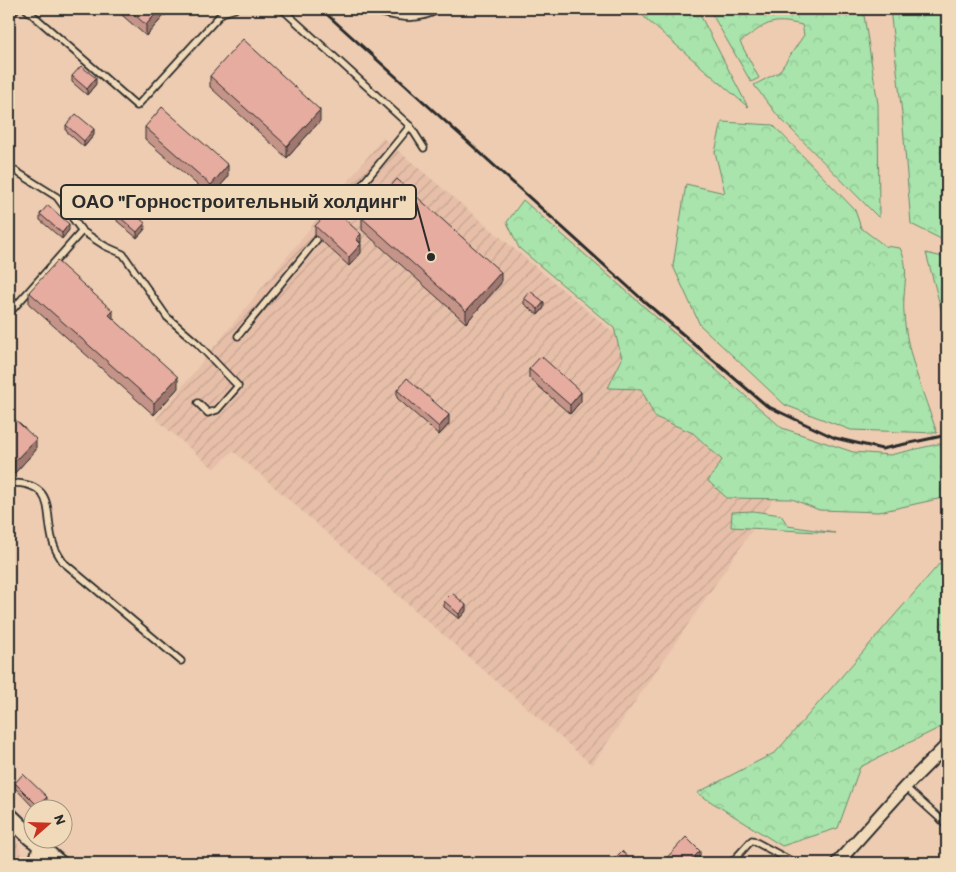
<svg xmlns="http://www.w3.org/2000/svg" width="956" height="872" viewBox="0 0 956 872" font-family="Itim,sans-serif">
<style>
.industrial{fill:url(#industrial-furrows)}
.forest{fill:url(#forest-crowns);stroke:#6a886b}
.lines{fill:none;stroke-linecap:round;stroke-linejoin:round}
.lane-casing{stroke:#2b2b2b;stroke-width:9}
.street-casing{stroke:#2b2b2b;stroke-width:15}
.secondary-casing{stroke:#2b2b2b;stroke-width:20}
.lane{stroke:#f0dab9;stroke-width:5.5}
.street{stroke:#f0dab9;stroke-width:11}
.secondary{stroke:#f0dab9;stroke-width:16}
.rail{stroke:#2b2b2b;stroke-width:3}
.wall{fill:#c59489;stroke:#2b2b2b}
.shaded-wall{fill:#a0786f;stroke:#2b2b2b}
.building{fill:#e5ac9f;stroke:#2b2b2b}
.leader{fill:none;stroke:#2b2b2b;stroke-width:2}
.callout-dot{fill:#2b2b2b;stroke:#f0dab9;stroke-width:2}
.callout{fill:#f0dab9;stroke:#2b2b2b;stroke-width:2}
.callout-label{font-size:19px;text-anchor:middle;font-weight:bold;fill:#2b2b2b}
</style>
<defs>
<pattern id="industrial-furrows" width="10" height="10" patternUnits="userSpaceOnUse" patternTransform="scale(1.25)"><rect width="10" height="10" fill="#e7bfa9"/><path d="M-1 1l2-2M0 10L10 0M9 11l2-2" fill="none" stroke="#c6a492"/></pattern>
<pattern id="forest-crowns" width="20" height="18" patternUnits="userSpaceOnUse" patternTransform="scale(1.25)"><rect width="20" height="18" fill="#a8e4ab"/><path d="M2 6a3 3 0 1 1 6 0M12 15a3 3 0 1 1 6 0" fill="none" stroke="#91c493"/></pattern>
</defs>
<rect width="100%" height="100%" fill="#edccb1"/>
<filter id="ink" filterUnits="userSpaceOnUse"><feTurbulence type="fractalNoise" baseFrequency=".02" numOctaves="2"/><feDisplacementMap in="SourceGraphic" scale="10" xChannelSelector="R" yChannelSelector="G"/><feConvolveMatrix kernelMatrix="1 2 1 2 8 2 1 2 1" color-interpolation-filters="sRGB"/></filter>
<g filter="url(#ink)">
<!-- industrial -->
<g class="industrial">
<polygon points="383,138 787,479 592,765 233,451 214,469 156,419"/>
<polygon points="9,830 14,834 25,863 9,863"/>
</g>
<!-- forest -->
<g class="forest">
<polygon points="637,9 697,9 748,107 646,19"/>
<path d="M709,9H863L878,104L879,218L778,116L754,85L779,72L804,35L802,25C770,17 766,24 740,42L759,78L751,82Z"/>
<polygon points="890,9 947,9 947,242 911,224 902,114"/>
<path d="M722,122L773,125L855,210L861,228L885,246L900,248C911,270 902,289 904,313C906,353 924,394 937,433L851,430L785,405L700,325L673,266L686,184L725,193L715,152Z"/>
<polygon points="523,200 782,428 853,452 890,455 947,442 947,497 879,512 819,510 792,499 727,498 708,481 722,460 693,433 655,417 641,389 608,388 622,359 614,328 519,248 507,222"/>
<polygon points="926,253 947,258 947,331"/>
<polygon points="753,511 781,515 788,526 835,533 731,527 732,512"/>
<polygon points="947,555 947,721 941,727 860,767 838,828 782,846 697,793 776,752"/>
</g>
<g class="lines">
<!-- lane casing -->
<g class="lane-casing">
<g id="lane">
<polyline points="26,9 137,106 222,13 235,9"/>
<polyline points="282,9 410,126 424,148"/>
<path d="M369,9C393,17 417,23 439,9"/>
<polyline points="9,16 16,9"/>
<polyline points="9,167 57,197 82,231 105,246 123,254 167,317 197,343 238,386 217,410 208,413 198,403"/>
<polyline points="334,219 410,126"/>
<polyline points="9,309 13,309 82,231"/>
<polyline points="238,336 323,232"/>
<path d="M9,483C61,482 42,518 55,548C57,553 60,557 63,562L181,661"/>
<polyline points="905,787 947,825"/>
<polyline points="844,855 854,863"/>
<polyline points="731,863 752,840 795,863"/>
</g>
</g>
<!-- street casing -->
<g class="street-casing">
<g id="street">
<polyline points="42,846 62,863"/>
<polyline points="837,863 905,787 947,745"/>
</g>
</g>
<!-- secondary casing -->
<g class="secondary-casing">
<g id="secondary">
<polyline points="9,816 32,838"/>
<polyline points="35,840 42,846 37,863"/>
</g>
</g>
<!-- lane -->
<use href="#lane" class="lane"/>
<!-- street -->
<use href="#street" class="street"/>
<!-- secondary -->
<use href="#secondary" class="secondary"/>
<!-- rail -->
<polyline class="rail" points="321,9 645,302 767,406 835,438 882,449 947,435"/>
</g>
<!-- wall -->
<g class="wall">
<polygon points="115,9 170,9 146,36"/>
<polygon points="72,76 96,84 87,95 72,82"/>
<polygon points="210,76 320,121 287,158 210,87"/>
<polygon points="66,125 94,135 84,147 66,131"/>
<polygon points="145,127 228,177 211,197 145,139"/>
<polygon points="40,214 69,230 62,239 40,220"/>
<polygon points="117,215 145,229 137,238 117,221"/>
<polygon points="362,218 501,283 466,323 362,230"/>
<polygon points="315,226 361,253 349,266 315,235"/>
<polygon points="29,292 113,318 178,388 154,415 29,304"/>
<polygon points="524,298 544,308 538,315 524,304"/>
<polygon points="529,369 581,401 570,414 529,378"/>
<polygon points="397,390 449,424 439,435 397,398"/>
<polygon points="9,414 36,450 13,475 9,471"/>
<polygon points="444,601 466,611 459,619 444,607"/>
<polygon points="15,783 47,803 40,810 36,810 15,788"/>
</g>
<!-- shaded-wall -->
<g class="shaded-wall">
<polygon points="160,9 170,9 146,36 146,25"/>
<polygon points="96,78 96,84 87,95 87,89"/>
<polygon points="320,110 320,121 287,158 287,146"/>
<polygon points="94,129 94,135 84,147 84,141"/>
<polygon points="228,165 228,177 211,197 211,185"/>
<polygon points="145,223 145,229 137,238 137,232"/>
<polygon points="69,224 69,230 62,239 62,233"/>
<polygon points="361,234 361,243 356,239"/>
<polygon points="361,244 361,253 349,266 349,257"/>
<polygon points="501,272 501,283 466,323 466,311"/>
<polygon points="544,302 544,308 538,315 538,309"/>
<polygon points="113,311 113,323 109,315"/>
<polygon points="178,377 178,388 154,415 154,403"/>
<polygon points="581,392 581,401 570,414 570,405"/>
<polygon points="449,415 449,424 439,435 439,427"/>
<polygon points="36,439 36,450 13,475 13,463"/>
<polygon points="466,605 466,611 459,619 459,614"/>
<polygon points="47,797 47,803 40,810 38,810 38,806"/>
<polygon points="700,851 700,859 696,863 688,863"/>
</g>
<!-- building -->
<g class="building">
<polygon points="128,9 160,9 146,25"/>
<polygon points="243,39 320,110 287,146 210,76"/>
<polygon points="81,66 96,78 87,89 72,76"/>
<polygon points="162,107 228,165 211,185 145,127"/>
<polygon points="76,114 94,129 84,141 66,125"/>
<polygon points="397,179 501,272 466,311 362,218"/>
<polygon points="48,205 69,224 62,233 40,214"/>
<polygon points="125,206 145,223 137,232 117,215"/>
<polygon points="332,208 361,234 356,239 361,244 349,257 315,226"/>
<polygon points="57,261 113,311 109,315 178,377 154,403 29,292"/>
<polygon points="530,291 544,302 538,309 524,298"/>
<polygon points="541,356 581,392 570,405 529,369"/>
<polygon points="407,378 449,415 439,427 397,390"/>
<polygon points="9,414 36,439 13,463 9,459"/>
<polygon points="452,593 466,605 459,614 444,601"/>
<polygon points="23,774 47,797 38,806 15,783"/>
<polygon points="686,837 700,851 688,863 662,863"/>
<polygon points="622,851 633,863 613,863 612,861"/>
<polygon points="902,858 909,863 898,863"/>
</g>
</g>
<!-- callouts -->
<path class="leader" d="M431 257L416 202"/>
<circle class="callout-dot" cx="431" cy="257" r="5"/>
<rect class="callout" x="61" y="185" width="355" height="34" rx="5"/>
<g class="callout-label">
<text x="239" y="208">ОАО "Горностроительный холдинг"</text>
</g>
<!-- margin -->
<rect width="956" height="872" fill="none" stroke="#f0dab9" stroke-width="30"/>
<rect x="15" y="15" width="926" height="842" fill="none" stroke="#2b2b2b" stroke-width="2" filter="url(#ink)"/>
<!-- north arrow -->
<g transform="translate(48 824) rotate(70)"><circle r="24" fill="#f0dab9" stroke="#a19480"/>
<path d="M0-4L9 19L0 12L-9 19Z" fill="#c8321e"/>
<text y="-8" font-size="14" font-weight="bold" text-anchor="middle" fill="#2b2b2b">N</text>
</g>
</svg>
